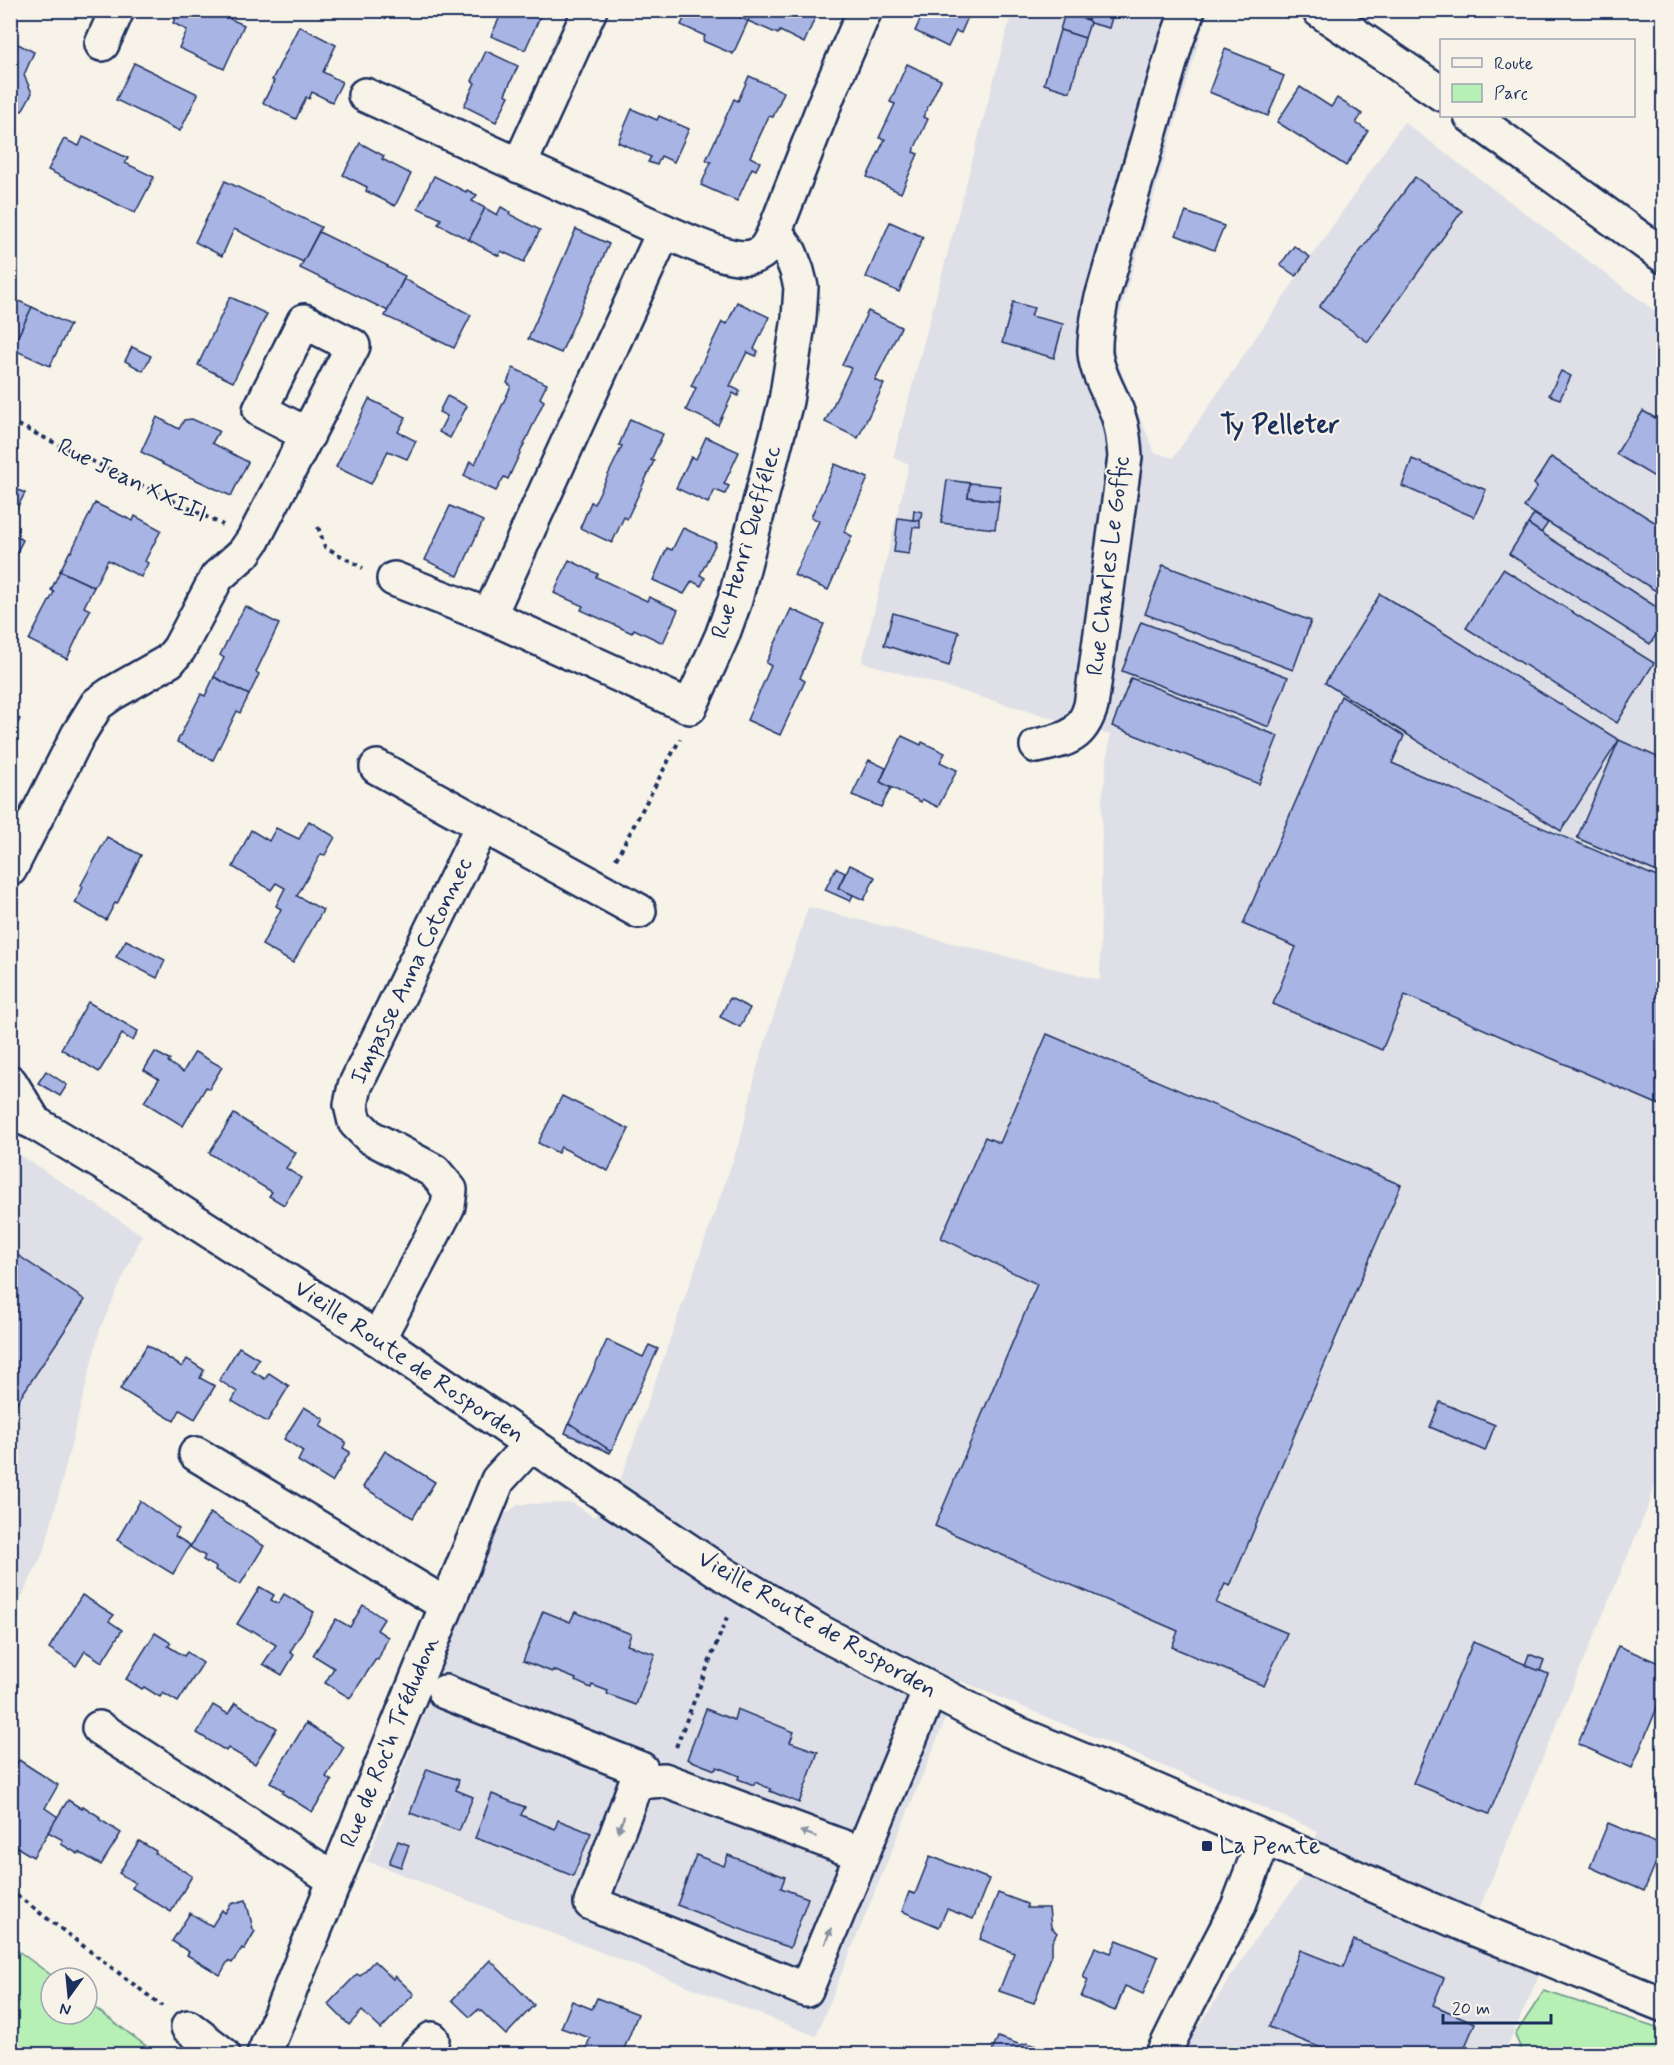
<svg xmlns="http://www.w3.org/2000/svg" width="1674" height="2065" viewBox="0 0 1674 2065" font-family="Mynerve,sans-serif">
<style>
.built{fill:#dfe0e7}
.green{fill:#b6f0b4;stroke:#689089;stroke-width:1.5}
.building{fill:#a8b4e4;stroke:#1b2f5e;stroke-width:1.5}
.lines{fill:none;stroke-linecap:round;stroke-linejoin:round}
.minor-casing{stroke:#1b2f5e;stroke-width:38}
.path{stroke:#1b2f5e;stroke-width:4;stroke-dasharray:4.5 4.5;stroke-linecap:butt}
.minor{stroke:#f7f3e8;stroke-width:33}
.oneway{fill:#8991a3}
.poi-dot{fill:#1b2f5e;stroke:#f7f3e8;stroke-width:2}
.labels{text-anchor:middle;dominant-baseline:central;stroke-width:4.5;stroke-linejoin:round;paint-order:stroke}
.street-label{font-size:24px;fill:#1b2f5e;stroke:#f7f3e8}
.poi-label{font-size:24px;fill:#1b2f5e;stroke:#f7f3e8;text-anchor:start}
.neighbourhood-label{font-size:26px;font-weight:bold;fill:#1b2f5e;stroke:#f7f3e8}
</style>
<rect width="100%" height="100%" fill="#f7f3e8"/>
<filter id="ink" filterUnits="userSpaceOnUse"><feTurbulence type="fractalNoise" baseFrequency=".0167" numOctaves="2"/><feDisplacementMap in="SourceGraphic" scale="12" xChannelSelector="R" yChannelSelector="G"/><feConvolveMatrix kernelMatrix="1 2 1 2 8 2 1 2 1" color-interpolation-filters="sRGB"/></filter>
<g filter="url(#ink)">
<!-- built -->
<g class="built">
<polygon points="1012,11 1218,11 1206,17 1114,334 1116,359 1154,452 1173,458 1404,122 1663,317 1663,1457 1649,1505 1467,1938 1542,1969 1504,2054 1185,2054 1194,2034 1253,1942 1301,1879 1318,1831 961,1681 816,2036 367,1861 500,1518 519,1504 573,1503 594,1517 622,1476 741,1137 757,1068 808,907 1100,980 1102,801 1110,735 862,662 909,464 893,458"/>
<polygon points="11,1149 142,1235 100,1329 45,1549 11,1619"/>
</g>
<!-- green -->
<g class="green">
<polygon points="10,1945 55,1978 51,1978 51,2014 87,2014 87,2002 157,2054 11,2054"/>
<polygon points="1544,1991 1663,2029 1663,2054 1495,2054 1521,2049 1515,2035"/>
</g>
<!-- building -->
<g class="building">
<polygon points="166,10 226,10 233,14 230,19 244,25 224,69 179,48 187,30 173,23 177,15"/>
<polygon points="503,10 543,10 525,50 491,36"/>
<polygon points="688,10 737,10 735,15 748,21 733,54 703,41 705,36 681,25"/>
<polygon points="753,10 818,10 818,11 804,43 780,31 778,34 748,21"/>
<polygon points="931,10 971,10 961,33 956,31 948,47 915,31 923,14 927,17"/>
<polygon points="1056,10 1091,10 1088,20"/>
<polygon points="1091,10 1114,10 1109,28 1090,23 1088,20"/>
<polygon points="1065,13 1088,20 1090,23 1085,38 1060,30"/>
<polygon points="299,26 336,45 323,72 342,82 332,102 312,92 309,99 306,97 296,119 263,103 274,81 272,80"/>
<polygon points="1060,30 1085,38 1070,92 1044,84"/>
<polygon points="12,41 34,52 24,75 32,93 22,111 10,106"/>
<polygon points="1225,49 1270,67 1270,70 1284,76 1268,116 1209,92"/>
<polygon points="486,51 518,66 505,94 509,96 496,122 464,106 475,83 472,81"/>
<polygon points="134,63 198,94 180,131 116,100"/>
<polygon points="907,64 941,80 923,117 928,119 913,152 918,154 901,193 867,177 885,139 879,138 895,104 890,102"/>
<polygon points="749,76 784,92 773,117 769,116 750,157 760,162 756,170 752,168 737,201 701,185 711,162 706,160 734,99 738,101"/>
<polygon points="1300,87 1331,107 1337,98 1362,114 1356,123 1368,131 1346,166 1277,122"/>
<polygon points="632,109 657,120 659,116 689,129 674,162 661,156 657,165 648,162 651,157 618,142"/>
<polygon points="83,137 128,158 125,163 154,177 135,213 48,170 64,139 79,146"/>
<polygon points="360,143 384,156 382,159 411,174 395,206 366,191 367,187 343,175"/>
<polygon points="434,176 466,192 467,190 477,195 472,201 485,208 469,240 438,224 441,219 418,208"/>
<polygon points="1415,177 1462,211 1368,342 1319,307"/>
<polygon points="225,181 321,227 303,262 234,229 222,256 195,242"/>
<polygon points="501,207 510,212 509,214 540,230 524,262 501,251 499,256 469,240 485,208 497,215"/>
<polygon points="1186,212 1224,226 1214,250 1176,235"/>
<polygon points="890,222 923,237 899,292 866,277"/>
<polygon points="576,229 609,244 561,353 528,339"/>
<polygon points="319,232 388,266 387,267 405,276 388,311 300,268"/>
<polygon points="1294,246 1310,257 1296,276 1280,265"/>
<polygon points="404,279 471,315 454,348 385,316"/>
<polygon points="10,297 32,307 12,349 10,348"/>
<polygon points="230,297 267,314 233,382 198,365"/>
<polygon points="737,302 769,317 754,349 758,351 756,356 747,352 730,386 740,391 738,396 733,393 718,425 686,410 696,388 691,386 722,322 727,324"/>
<polygon points="1013,302 1034,308 1031,316 1063,324 1054,358 1002,343"/>
<polygon points="32,307 70,325 50,366 12,349"/>
<polygon points="868,311 901,327 875,380 884,384 858,438 825,422 851,368 842,365"/>
<polygon points="132,347 151,356 143,371 125,361"/>
<polygon points="513,368 547,384 540,398 544,401 508,479 504,477 496,491 464,476 470,461 475,464 511,386 507,383"/>
<polygon points="1561,371 1571,376 1560,399 1549,395"/>
<polygon points="447,396 467,406 450,438 439,432 447,416 439,412"/>
<polygon points="369,399 406,417 398,432 416,441 407,459 388,451 371,484 336,467"/>
<polygon points="1643,411 1664,423 1663,482 1616,454"/>
<polygon points="157,417 179,429 184,420 192,419 219,431 212,443 248,462 231,496 162,464 163,463 141,452"/>
<polygon points="630,419 663,434 651,460 654,461 627,519 624,517 612,543 580,528 591,502 594,504 622,446 619,445"/>
<polygon points="706,437 739,452 724,484 729,486 725,494 715,490 708,503 676,488 691,457 696,459"/>
<polygon points="1551,457 1664,528 1664,585 1659,593 1524,507 1537,487 1534,484"/>
<polygon points="1412,459 1486,490 1474,517 1402,486"/>
<polygon points="835,464 868,478 844,532 852,536 828,590 794,575 819,521 811,517"/>
<polygon points="947,480 970,483 968,497 999,501 995,529 941,523"/>
<polygon points="970,483 1000,486 999,501 968,497"/>
<polygon points="10,486 25,493 10,521"/>
<polygon points="95,503 133,521 135,516 161,530 145,561 148,563 141,577 108,560 94,587 60,571 70,551 71,552"/>
<polygon points="450,506 483,521 458,576 425,560"/>
<polygon points="914,510 922,512 920,521 913,520"/>
<polygon points="1534,514 1548,523 1541,533 1528,524"/>
<polygon points="898,518 920,521 920,528 913,527 909,554 894,552"/>
<polygon points="1528,524 1664,612 1664,623 1650,644 1509,554"/>
<polygon points="683,528 716,543 700,575 705,578 701,586 692,581 684,594 653,580 667,548 672,550"/>
<polygon points="10,533 23,540 10,566"/>
<polygon points="569,560 598,574 596,577 647,601 649,597 678,610 663,643 634,629 632,633 581,610 583,606 554,593"/>
<polygon points="1163,565 1311,621 1293,670 1145,614"/>
<polygon points="1503,569 1654,663 1617,723 1466,628"/>
<polygon points="60,571 94,587 84,607 90,610 67,659 29,640 54,592 51,590"/>
<polygon points="1380,594 1619,740 1561,831 1325,683"/>
<polygon points="245,606 279,624 256,672 259,674 249,695 214,677 224,658 220,655"/>
<polygon points="791,609 824,624 800,678 805,681 780,735 747,720 771,666 766,663"/>
<polygon points="893,613 959,632 949,666 884,645"/>
<polygon points="1141,622 1288,677 1269,727 1122,671"/>
<polygon points="214,677 249,695 240,713 237,711 213,760 177,742 201,694 205,696"/>
<polygon points="1131,678 1278,736 1259,784 1112,726"/>
<polygon points="1341,696 1404,736 1392,763 1664,880 1664,1107 1405,995 1382,1050 1273,1004 1296,947 1243,924"/>
<polygon points="10,714 20,719 10,739"/>
<polygon points="902,736 921,745 922,742 945,753 940,762 957,770 938,807 922,799 921,802 880,782"/>
<polygon points="1619,740 1664,760 1664,875 1577,838"/>
<polygon points="869,760 886,768 880,782 891,788 881,807 852,795"/>
<polygon points="309,821 335,837 325,855 321,854 297,896 323,910 293,963 262,945 281,909 276,906 285,888 276,883 271,890 233,867 251,830 269,841 276,828 299,839"/>
<polygon points="107,837 141,855 117,904 115,903 106,920 75,903 83,887 81,885"/>
<polygon points="850,865 875,877 864,900 838,888"/>
<polygon points="836,868 845,873 838,888 853,895 850,901 825,890"/>
<polygon points="126,940 165,960 157,978 116,957"/>
<polygon points="730,998 750,1008 740,1027 720,1017"/>
<polygon points="88,1002 138,1031 133,1041 122,1034 99,1072 61,1049"/>
<polygon points="1047,1034 1401,1185 1230,1586 1225,1584 1216,1603 1287,1633 1264,1686 1172,1647 1178,1631 935,1526 1037,1284 941,1238 985,1137 1000,1143"/>
<polygon points="155,1052 170,1060 168,1062 183,1072 195,1052 222,1067 209,1089 206,1087 183,1126 144,1102 159,1079 144,1070"/>
<polygon points="46,1071 67,1085 60,1096 38,1083"/>
<polygon points="562,1096 629,1129 608,1171 561,1147 558,1153 538,1143"/>
<polygon points="234,1114 296,1153 286,1168 301,1178 284,1205 269,1196 272,1192 209,1153"/>
<polygon points="10,1250 85,1300 10,1413"/>
<polygon points="607,1340 643,1357 649,1345 658,1349 611,1451 569,1423"/>
<polygon points="147,1345 182,1367 187,1359 204,1370 200,1378 215,1386 195,1419 180,1410 174,1421 120,1389"/>
<polygon points="239,1347 259,1359 252,1371 265,1379 269,1373 289,1386 267,1422 232,1401 237,1392 219,1380"/>
<polygon points="1440,1402 1495,1425 1485,1451 1430,1427"/>
<polygon points="304,1407 324,1419 320,1426 346,1442 343,1448 350,1452 332,1482 298,1461 303,1451 284,1439"/>
<polygon points="569,1423 611,1451 610,1453 565,1433"/>
<polygon points="385,1451 435,1482 413,1518 363,1487"/>
<polygon points="140,1501 179,1529 175,1536 190,1545 173,1574 117,1540"/>
<polygon points="210,1513 264,1546 240,1585 215,1570 216,1567 203,1560 205,1556 190,1547"/>
<polygon points="260,1587 274,1595 271,1600 278,1604 284,1594 314,1612 290,1652 294,1655 282,1675 263,1664 276,1645 252,1630 251,1632 237,1624"/>
<polygon points="82,1595 114,1615 109,1621 122,1630 102,1662 85,1651 76,1666 49,1648"/>
<polygon points="363,1605 384,1619 377,1630 388,1637 378,1660 376,1659 350,1698 325,1683 334,1668 313,1655 336,1619 350,1627"/>
<polygon points="543,1611 570,1622 575,1612 631,1634 627,1645 655,1654 636,1705 607,1694 608,1691 592,1685 591,1688 575,1681 576,1679 553,1670 552,1672 523,1661"/>
<polygon points="155,1633 171,1643 168,1646 184,1656 187,1652 203,1663 178,1702 163,1693 160,1697 144,1687 142,1689 126,1679"/>
<polygon points="1473,1642 1548,1674 1489,1814 1413,1783"/>
<polygon points="1618,1646 1664,1665 1664,1691 1632,1768 1578,1744"/>
<polygon points="1529,1654 1544,1660 1540,1671 1525,1665"/>
<polygon points="235,1703 277,1728 255,1764 228,1748 226,1751 197,1733 213,1705 228,1714"/>
<polygon points="706,1709 734,1720 737,1709 794,1732 790,1742 818,1752 799,1803 770,1791 771,1789 755,1782 754,1785 738,1779 739,1776 717,1767 715,1770 687,1759"/>
<polygon points="306,1723 344,1747 326,1777 332,1781 312,1812 282,1793 284,1791 270,1782"/>
<polygon points="19,1760 58,1785 45,1808 58,1817 33,1857 10,1843 10,1821 13,1818 10,1817 10,1774"/>
<polygon points="427,1769 459,1780 456,1790 473,1797 459,1831 410,1813"/>
<polygon points="492,1794 525,1807 521,1815 555,1829 558,1820 591,1833 573,1876 507,1849 475,1838"/>
<polygon points="68,1800 82,1809 83,1806 100,1817 99,1819 121,1833 101,1865 79,1852 78,1854 61,1844 63,1840 48,1832"/>
<polygon points="1608,1823 1663,1846 1644,1891 1590,1867"/>
<polygon points="139,1841 156,1851 155,1853 192,1876 171,1912 132,1888 135,1883 119,1873"/>
<polygon points="398,1841 409,1845 401,1867 389,1863"/>
<polygon points="696,1855 724,1866 728,1855 785,1877 781,1888 808,1898 790,1948 677,1905"/>
<polygon points="930,1856 989,1879 973,1919 947,1909 939,1927 902,1911 909,1892 915,1894"/>
<polygon points="998,1893 1027,1904 1027,1908 1049,1908 1051,1927 1057,1933 1052,1942 1052,1954 1034,2003 999,1991 1014,1953 980,1939"/>
<polygon points="246,1900 253,1929 255,1931 244,1950 242,1948 232,1963 228,1961 220,1975 187,1955 189,1952 172,1941 190,1913 212,1926 222,1910 225,1913 231,1904"/>
<polygon points="1117,1940 1158,1957 1143,1994 1125,1986 1115,2011 1081,1997 1088,1980 1083,1977 1095,1947 1111,1953"/>
<polygon points="1354,1940 1444,1978 1433,2005 1475,2023 1462,2054 1336,2054 1269,2027 1300,1950 1343,1967"/>
<polygon points="490,1960 534,2005 506,2035 479,2009 470,2017 452,2000"/>
<polygon points="374,1961 393,1979 395,1976 414,1994 381,2029 362,2011 349,2025 328,2004 357,1974 360,1976"/>
<polygon points="597,1998 638,2014 622,2054 575,2054 578,2048 585,2051 590,2038 561,2028 572,2001 592,2009"/>
<polygon points="998,2037 1021,2045 1027,2043 1040,2047 1043,2054 991,2054"/>
</g>
<g class="lines">
<!-- minor casing -->
<g class="minor-casing">
<g id="minor">
<polyline points="1319,10 1442,94"/>
<polyline points="102,44 117,10"/>
<path d="M365,95L664,231C686,240 738,267 759,254C768,249 771,239 775,231"/>
<polyline points="1471,116 1664,256"/>
<polyline points="519,166 590,10"/>
<polyline points="394,579 489,616 690,707 722,636 735,600 786,401 799,318 801,287 797,271 790,253 775,231 828,95 865,10"/>
<polyline points="489,616 664,231"/>
<path d="M1037,746C1067,739 1081,738 1091,706L1125,457C1124,443 1123,429 1118,415C1111,394 1097,375 1095,353C1094,335 1098,318 1101,301L1176,42L1188,10"/>
<polyline points="377,767 639,911"/>
<polyline points="10,869 78,735 97,704 111,694 169,661 179,649 217,577 244,553 253,540 353,346 304,321 260,410 308,435"/>
<polyline points="10,1082 35,1123"/>
<polyline points="10,1112 35,1123 132,1181 378,1339 611,1499 725,1575 818,1631 1009,1730 1136,1782 1475,1929 1664,2005"/>
<polyline points="378,1339 448,1206 450,1190 434,1171 370,1137 355,1122 351,1105 355,1086 482,826"/>
<polyline points="196,1454 446,1605"/>
<polyline points="445,1692 641,1769 591,1903 806,1990 930,1690"/>
<polyline points="99,1728 334,1879"/>
<polyline points="637,1782 664,1780 862,1854"/>
<polyline points="188,2027 223,2054"/>
<polyline points="264,2054 498,1480 531,1444"/>
<polyline points="416,2054 432,2039"/>
<polyline points="1163,2054 1188,2003 1238,1907 1264,1839"/>
</g>
</g>
<!-- path -->
<g class="path">
<polyline points="10,421 223,525"/>
<polyline points="318,527 325,547 363,568"/>
<polyline points="616,859 680,739"/>
<polyline points="676,1747 727,1617"/>
<polyline points="10,1890 162,2006"/>
</g>
<!-- minor -->
<use href="#minor" class="minor"/>
</g>
<!-- one-way arrows -->
<defs><path id="oneway-solid" d="M-6-.8H1V-3.2L6.5 0L1 3.2V.8H-6Z" transform="scale(1.5)"/></defs>
<g class="oneway">
<use href="#oneway-solid" transform="translate(621 1824) rotate(111)"/>
<use href="#oneway-solid" transform="translate(808 1834) rotate(-160)"/>
<use href="#oneway-solid" transform="translate(828 1936) rotate(-68)"/>
</g>
</g>
<!-- markers -->
<rect class="poi-dot" x="1201" y="1840" width="12" height="12" rx="3"/>
<g class="labels">
<!-- street labels -->
<g class="street-label">
<text transform="translate(132 481) rotate(26)">Rue Jean XXIII</text>
<text transform="translate(747 542) rotate(-74)">Rue Henri Queffélec</text>
<text transform="translate(1109 566) rotate(-83)">Rue Charles Le Goffic</text>
<text transform="translate(412 971) rotate(-64)">Impasse Anna Cotonnec</text>
<text transform="translate(409 1362) rotate(34)">Vieille Route de Rosporden</text>
<text transform="translate(817 1625) rotate(30)">Vieille Route de Rosporden</text>
<text transform="translate(390 1742) rotate(-68)">Rue de Roc'h Trédudon</text>
</g>
<!-- poi labels -->
<g class="poi-label">
<text x="1219" y="1846">La Pente</text>
</g>
<!-- neighbourhood labels -->
<g class="neighbourhood-label">
<text x="1280" y="426">Ty Pelleter</text>
</g>
</g>
<!-- margin -->
<rect width="1674" height="2065" fill="none" stroke="#f7f3e8" stroke-width="36"/>
<rect x="18" y="18" width="1638" height="2029" fill="none" stroke="#1b2f5e" stroke-width="2" filter="url(#ink)"/>
<!-- legend -->
<rect x="1440" y="39" width="195" height="78" fill="#f7f3e8" stroke="#9fa5b1" stroke-width="1.5"/>
<rect x="1452" y="58" width="30" height="9" fill="#f7f3e8" stroke="#9fa5b1" stroke-width="1.5"/>
<text x="1494" y="69" font-size="18" fill="#1b2f5e">Route</text>
<rect x="1452" y="84" width="30" height="18" fill="#b6f0b4" stroke="#9fa5b1" stroke-width="1.5"/>
<text x="1494" y="99" font-size="18" fill="#1b2f5e">Parc</text>
<!-- north arrow -->
<g transform="translate(69 1996) rotate(195)"><circle r="28" fill="#f7f3e8" stroke="#9fa5b1" stroke-width="1.5"/>
<path d="M0-4.5L10 22L0 15L-10 22Z" fill="#1b2f5e"/>
<text y="-9" font-size="16" font-weight="bold" text-anchor="middle" fill="#1b2f5e">N</text>
</g>
<!-- scale -->
<path d="M1443 2014v9h108v-9" fill="none" stroke="#1b2f5e" stroke-width="3"/>
<text x="1452" y="2014" font-size="18" fill="#1b2f5e" stroke="#f7f3e8" stroke-width="4.5" paint-order="stroke">20 m</text>
</svg>
